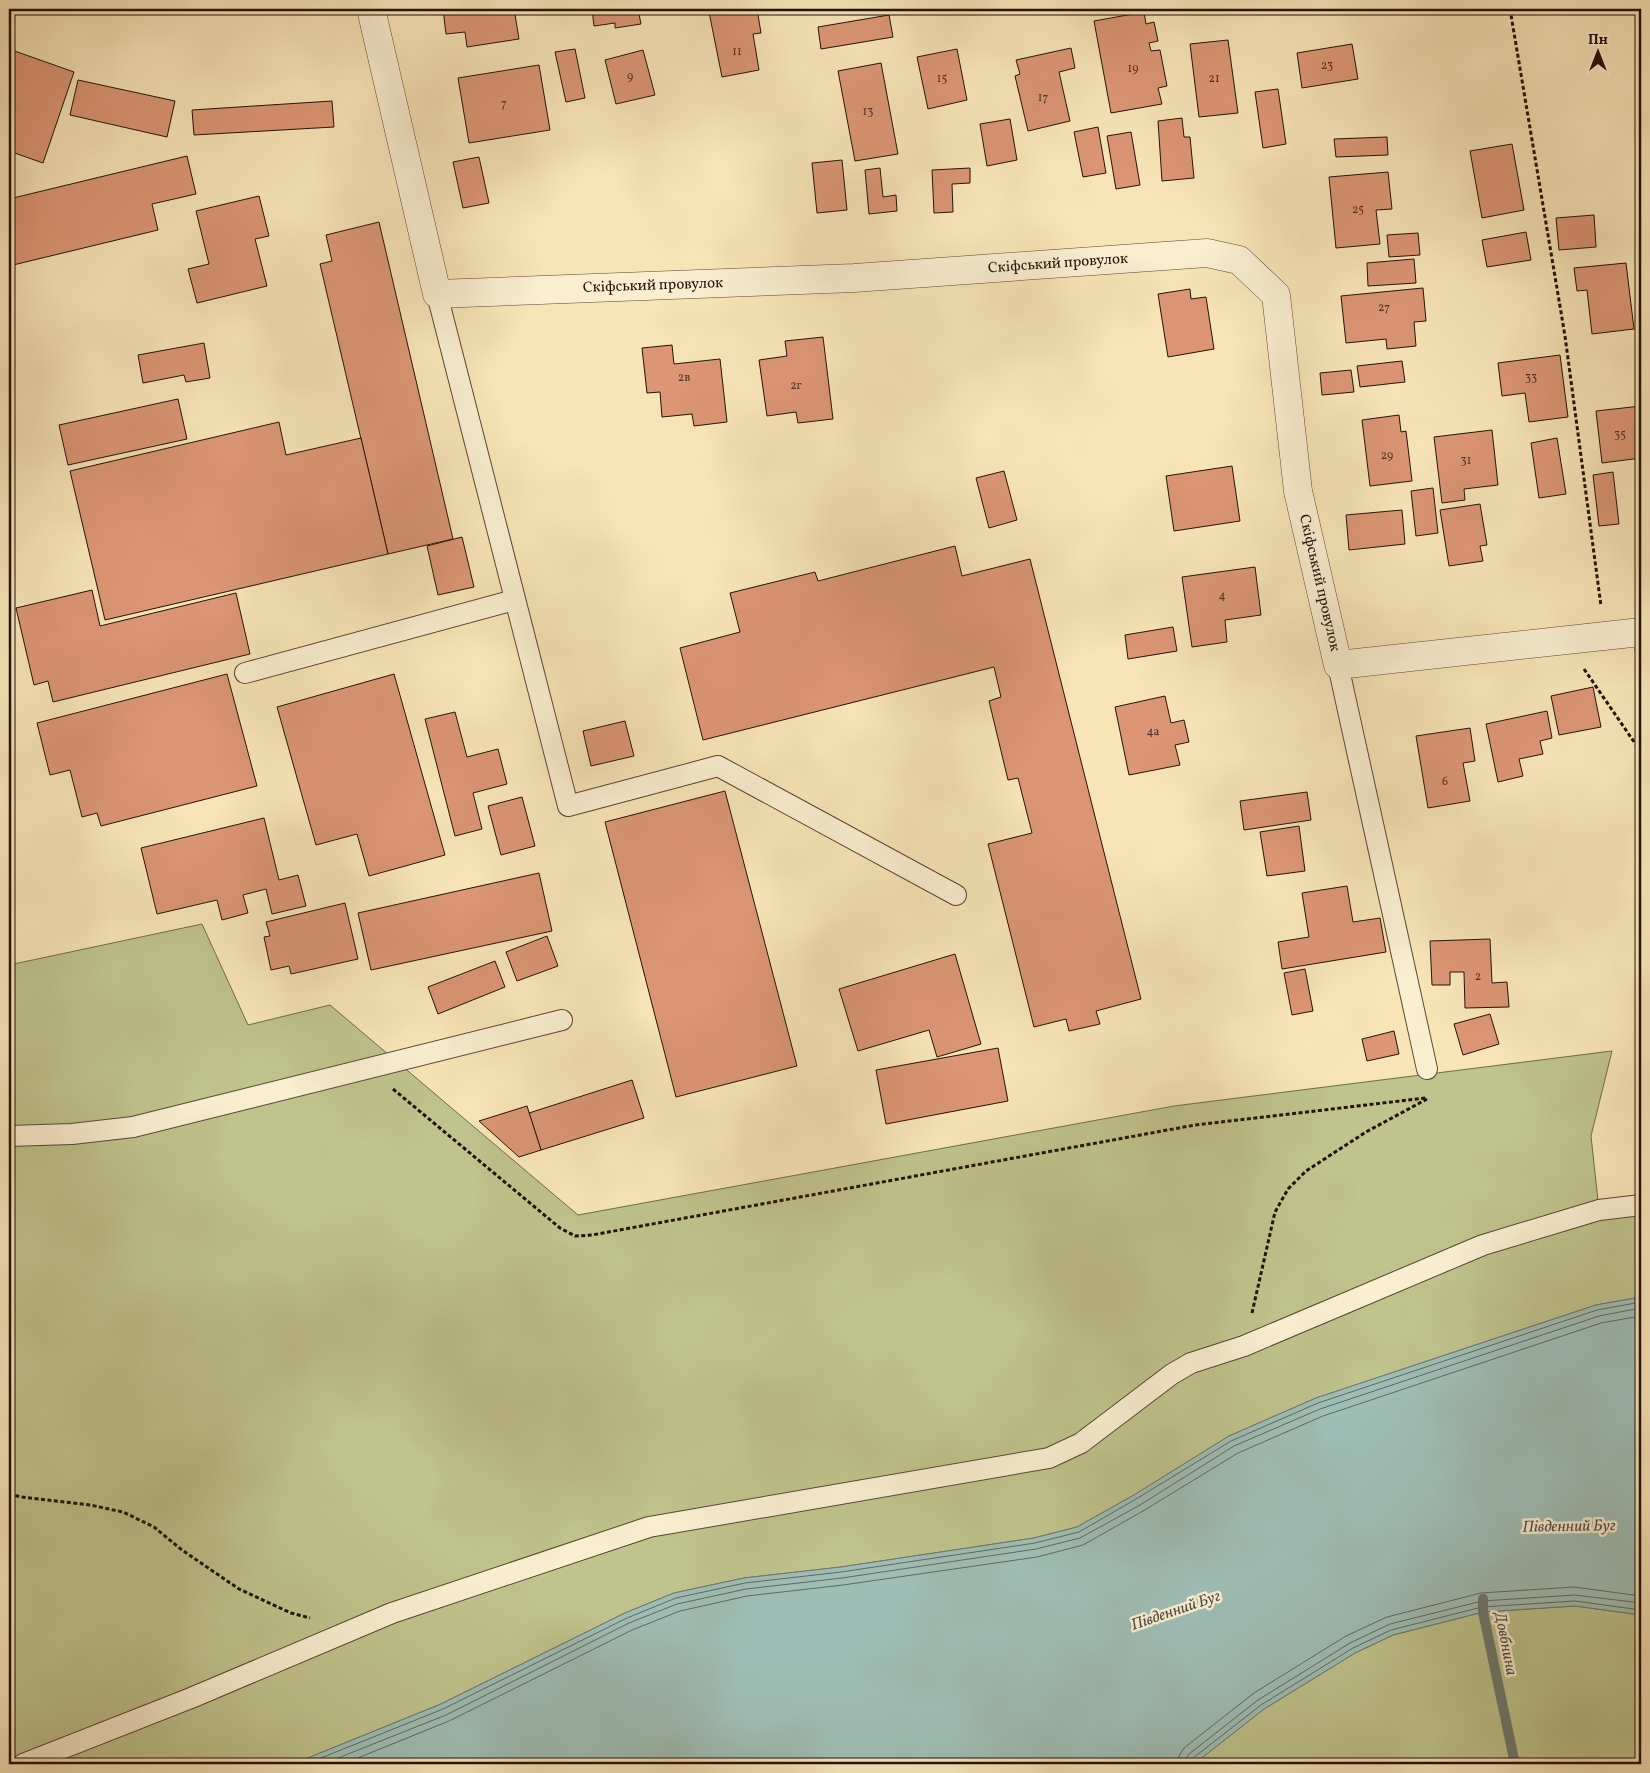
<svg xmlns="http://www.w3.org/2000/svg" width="1650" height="1773" viewBox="0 0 1650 1773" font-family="Vollkorn,serif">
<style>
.green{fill:#bfc38d;stroke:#716a4a}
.water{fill:#9ebeb5;stroke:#6d7970}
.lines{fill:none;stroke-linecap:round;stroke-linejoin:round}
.shore{stroke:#60685e;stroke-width:1}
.stream{stroke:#6d7970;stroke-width:10}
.building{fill:#dc9675;stroke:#231108}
.lane-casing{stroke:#584634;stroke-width:22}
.street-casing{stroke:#584634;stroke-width:29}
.path{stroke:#231108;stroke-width:3;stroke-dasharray:4 2.5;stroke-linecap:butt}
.lane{stroke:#faeed1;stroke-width:20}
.street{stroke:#faeed1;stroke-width:28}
.labels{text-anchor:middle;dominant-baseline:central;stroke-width:5;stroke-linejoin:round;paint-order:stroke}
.number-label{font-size:12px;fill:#513223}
.street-label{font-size:15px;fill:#231108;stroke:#faeed1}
.water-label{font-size:16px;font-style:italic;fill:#4e4e45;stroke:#faeed1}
</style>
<rect width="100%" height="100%" fill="#f7e5b8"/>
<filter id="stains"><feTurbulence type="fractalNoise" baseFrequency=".004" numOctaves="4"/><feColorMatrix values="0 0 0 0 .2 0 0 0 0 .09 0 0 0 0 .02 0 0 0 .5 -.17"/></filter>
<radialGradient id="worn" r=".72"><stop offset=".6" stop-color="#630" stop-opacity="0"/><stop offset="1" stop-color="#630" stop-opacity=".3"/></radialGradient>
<!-- green -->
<g class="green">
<polygon points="202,924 248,1025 330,1005 578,1215 1174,1106 1612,1051 1591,1136 1599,1210 1641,1205 1641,1297 1596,1305 1316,1398 1229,1436 1134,1495 1077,1527 1034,1538 841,1567 744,1578 674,1593 625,1613 441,1704 293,1764 9,1764 9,965"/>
<polygon points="1575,1606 1641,1615 1641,1764 1194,1764 1264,1709 1355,1653 1393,1635 1483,1612"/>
</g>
<!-- water -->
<polygon class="water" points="1641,1297 1641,1615 1575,1606 1483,1612 1393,1635 1355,1653 1264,1709 1194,1764 293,1764 441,1704 625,1613 674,1593 744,1578 841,1567 1034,1538 1077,1527 1134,1495 1229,1436 1316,1398 1596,1305"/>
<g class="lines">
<!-- shore -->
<g class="shore">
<polyline points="306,1764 443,1709 627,1618 676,1598 745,1583 841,1572 1035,1543 1079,1532 1136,1499 1231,1441 1318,1403 1597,1310 1641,1302"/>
<polyline points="323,1764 446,1715 629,1623 677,1604 746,1589 842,1578 1036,1549 1080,1538 1140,1505 1234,1446 1320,1409 1599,1316 1641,1308"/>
<polyline points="343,1764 449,1721 632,1630 680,1611 747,1596 843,1585 1037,1557 1083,1545 1143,1511 1238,1453 1323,1416 1601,1323 1641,1316"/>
<polyline points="1178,1764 1179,1756 1184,1748 1254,1693 1346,1636 1387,1617 1481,1593 1574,1587 1641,1596"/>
<polyline points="1185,1764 1186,1759 1189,1754 1258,1700 1350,1643 1390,1624 1482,1601 1575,1595 1641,1603"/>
<polyline points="1191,1764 1193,1758 1261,1705 1353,1648 1391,1630 1482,1607 1575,1601 1641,1610"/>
</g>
<!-- stream -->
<polyline class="stream" points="1483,1599 1483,1612 1515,1764"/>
</g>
<!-- building -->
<g class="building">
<polygon points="443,9 514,9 519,39 467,47 465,32 446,34"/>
<polygon points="592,9 638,9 641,24 615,28 615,23 594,26"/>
<polygon points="725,9 757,9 761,33 753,34 759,70 722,77 709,12"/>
<polygon points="1144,12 1146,24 1154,22 1158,41 1149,43 1151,51 1160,50 1167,86 1158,88 1162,104 1111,113 1094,21"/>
<polygon points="889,15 893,37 821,49 818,27"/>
<polygon points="1228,40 1238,113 1199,117 1190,44"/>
<polygon points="1352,44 1358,79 1302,88 1297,53"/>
<polygon points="1071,48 1075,68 1059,72 1070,121 1028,131 1015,76 1020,74 1016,60"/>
<polygon points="9,49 74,72 43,163 9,151"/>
<polygon points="575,49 585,98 566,102 555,52"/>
<polygon points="957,49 967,100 928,109 917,57"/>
<polygon points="643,50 655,95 616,104 605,60"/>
<polygon points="881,63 898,154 855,161 838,71"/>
<polygon points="539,65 550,130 469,143 458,78"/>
<polygon points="78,80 175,101 167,137 70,115"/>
<polygon points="1278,89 1286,144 1263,148 1255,92"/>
<polygon points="332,101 334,127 194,135 192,110"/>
<polygon points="1182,118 1184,137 1190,137 1194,178 1162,181 1158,121"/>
<polygon points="1010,119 1017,160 987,166 980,124"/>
<polygon points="1098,127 1106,173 1083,177 1074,132"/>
<polygon points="1131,132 1140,185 1116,189 1107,136"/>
<polygon points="1387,137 1388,155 1336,157 1334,139"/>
<polygon points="1512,144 1524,210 1482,218 1470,151"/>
<polygon points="187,156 196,194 152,204 158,230 9,266 9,199"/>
<polygon points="479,157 489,203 463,208 453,162"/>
<polygon points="842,160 847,210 817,213 812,163"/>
<polygon points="880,168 883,197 896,195 897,211 869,214 865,170"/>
<polygon points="970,168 970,183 952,184 953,212 934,213 932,170"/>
<polygon points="1388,172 1392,209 1376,210 1380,244 1336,248 1329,177"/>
<polygon points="259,196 269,236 255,239 267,286 197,303 188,269 209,264 196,211"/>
<polygon points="1594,215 1596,247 1559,250 1556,218"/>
<polygon points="379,222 453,539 388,554 320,264 332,261 326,235"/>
<polygon points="1526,232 1531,260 1487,267 1482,240"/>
<polygon points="1418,233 1420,255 1389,257 1387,235"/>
<polygon points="1414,259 1416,283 1368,286 1367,263"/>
<polygon points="1626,263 1634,329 1592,334 1587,290 1577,291 1574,268"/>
<polygon points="1423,288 1426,321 1414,322 1416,346 1387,349 1386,339 1346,343 1341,296"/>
<polygon points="1190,289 1191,299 1206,297 1214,349 1168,357 1158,294"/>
<polygon points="823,337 833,419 798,423 796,412 767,416 759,360 787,356 785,341"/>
<polygon points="204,343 210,378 186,382 184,375 143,383 138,355"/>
<polygon points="672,345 674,364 720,359 727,422 694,426 692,414 662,417 660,392 647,393 642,348"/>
<polygon points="1560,355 1568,417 1529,422 1525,393 1502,396 1498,363"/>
<polygon points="1402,361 1405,382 1360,387 1357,366"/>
<polygon points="1351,370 1354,392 1322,395 1320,373"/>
<polygon points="178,399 187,439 68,465 59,425"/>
<polygon points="1641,406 1641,458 1602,463 1596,411"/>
<polygon points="1399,415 1401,432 1406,431 1412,481 1370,486 1362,420"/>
<polygon points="279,422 286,455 361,438 388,554 105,620 70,471"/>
<polygon points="1492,430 1498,485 1464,489 1465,500 1442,503 1434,437"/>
<polygon points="1557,438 1566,494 1539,498 1531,443"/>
<polygon points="1232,466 1240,521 1174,531 1166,476"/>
<polygon points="1004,471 1017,520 989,528 976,478"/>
<polygon points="1613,472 1619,524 1599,526 1593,475"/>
<polygon points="1433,488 1438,533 1416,536 1411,491"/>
<polygon points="1480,504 1487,545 1480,546 1483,561 1449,566 1440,510"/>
<polygon points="1402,510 1405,544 1349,550 1346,515"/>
<polygon points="462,537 474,587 438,595 427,546"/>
<polygon points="955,546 962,576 1030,559 1141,999 1096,1011 1100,1024 1069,1031 1066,1019 1034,1027 988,844 1032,833 1018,778 1008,780 989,701 1001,697 994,667 703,740 680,648 740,632 730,593 815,572 818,581"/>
<polygon points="1255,567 1261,615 1225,620 1227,642 1192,647 1182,577"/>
<polygon points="92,590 100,626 236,593 250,654 53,702 48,681 34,685 16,608"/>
<polygon points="1173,627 1177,651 1128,659 1125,635"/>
<polygon points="1635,648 1641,648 1641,694"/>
<polygon points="227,674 257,786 101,826 97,813 82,817 70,770 50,775 37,723"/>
<polygon points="394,674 445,855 369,876 357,834 316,845 277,707"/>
<polygon points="1593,687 1601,727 1559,735 1551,696"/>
<polygon points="1165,696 1171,723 1184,720 1189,742 1175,745 1180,765 1129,775 1115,707"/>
<polygon points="1547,711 1552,738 1540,741 1543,754 1519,759 1523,776 1498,782 1486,724"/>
<polygon points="455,712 467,757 498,749 507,784 473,793 482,829 455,836 425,719"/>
<polygon points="625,721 634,756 591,766 583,731"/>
<polygon points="1470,728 1475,761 1463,763 1470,801 1428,808 1416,736"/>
<polygon points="725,791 797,1066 676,1097 605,822"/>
<polygon points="1307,792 1311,820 1244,830 1240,801"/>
<polygon points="522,797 535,846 501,855 488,806"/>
<polygon points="264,818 279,880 298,875 306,906 272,914 266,889 243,895 248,913 222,920 217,900 157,914 141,848"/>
<polygon points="1299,826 1305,871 1267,876 1260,832"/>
<polygon points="539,873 552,931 371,970 358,913"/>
<polygon points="1347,886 1353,922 1380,918 1386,952 1282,969 1278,942 1309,937 1302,893"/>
<polygon points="345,903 358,959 291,974 289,966 271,970 264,937 270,936 266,922"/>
<polygon points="547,936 558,966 517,981 506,952"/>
<polygon points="1490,939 1492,983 1507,982 1509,1007 1465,1008 1464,972 1450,972 1450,985 1432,985 1430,941"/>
<polygon points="955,954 981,1044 937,1057 929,1030 858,1051 839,989"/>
<polygon points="495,961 505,987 438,1014 428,987"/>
<polygon points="1305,969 1313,1011 1292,1015 1284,973"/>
<polygon points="1490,1014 1499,1044 1463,1055 1454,1024"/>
<polygon points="1394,1031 1399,1054 1367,1061 1362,1039"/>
<polygon points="998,1048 1008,1101 886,1124 876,1070"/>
<polygon points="632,1080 644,1118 541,1150 529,1113"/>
<polygon points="527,1106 541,1150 519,1157 479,1121"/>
</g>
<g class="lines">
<!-- lane casing -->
<g class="lane-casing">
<g id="lane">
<polyline points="437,294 568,806 718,766 956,895"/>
<polyline points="1338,665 1427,1069"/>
<polyline points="245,673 514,600"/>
<polyline points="9,1136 72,1134 133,1127 562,1020"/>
<polyline points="23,1764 191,1698 392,1613 649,1527 1049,1458 1081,1443 1172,1374 1191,1363 1244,1346 1483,1245 1599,1210 1641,1205"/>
</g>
</g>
<!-- street casing -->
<g class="street-casing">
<polyline id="street" points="371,9 437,294 854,278 1207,253 1239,260 1276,295 1298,491 1338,665 1641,632"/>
</g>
<!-- path -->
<g class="path">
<polyline points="1510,9 1565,336 1601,606"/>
<polyline points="1584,669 1641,752"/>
<polyline points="393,1089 560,1228 575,1236 592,1235 1195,1125 1426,1098"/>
<polyline points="1252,1313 1275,1212 1288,1189 1306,1171 1366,1132 1427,1099"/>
<polyline points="9,1494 21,1497 90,1505 123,1512 154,1527 182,1550 239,1589 291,1613 310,1618"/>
</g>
<!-- lane -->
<use href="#lane" class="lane"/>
<!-- street -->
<use href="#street" class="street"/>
</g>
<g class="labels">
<!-- number labels -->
<g class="number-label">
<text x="737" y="52">11</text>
<text x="1327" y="66">23</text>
<text x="1133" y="69">19</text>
<text x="630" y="77">9</text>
<text x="942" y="79">15</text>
<text x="1214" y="79">21</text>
<text x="1043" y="98">17</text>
<text x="504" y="104">7</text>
<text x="868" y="112">13</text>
<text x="1358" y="210">25</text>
<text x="1384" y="308">27</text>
<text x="684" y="378">2в</text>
<text x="1531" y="378">33</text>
<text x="796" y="386">2г</text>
<text x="1620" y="435">35</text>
<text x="1387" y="456">29</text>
<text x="1466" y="461">31</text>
<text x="1222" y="596">4</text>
<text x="1153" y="732">4а</text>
<text x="1445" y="782">6</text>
<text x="1478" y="977">2</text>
</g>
<!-- street labels -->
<g class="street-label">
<text transform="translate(1058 264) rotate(-4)">Скіфський провулок</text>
<text transform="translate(653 286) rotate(-2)">Скіфський провулок</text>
<text transform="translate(1319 583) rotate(77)">Скіфський провулок</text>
</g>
<!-- water labels -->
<g class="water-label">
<text transform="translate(1569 1527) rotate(-1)">Південний Буг</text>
<text transform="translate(1176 1611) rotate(-19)">Південний Буг</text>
<text transform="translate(1505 1644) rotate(79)">Довбнина</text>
</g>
</g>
<!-- margin -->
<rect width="1650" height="1773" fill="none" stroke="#f7e5b8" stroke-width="30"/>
<rect x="10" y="10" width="1630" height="1753" fill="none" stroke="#231108" stroke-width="2.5"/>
<rect x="15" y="15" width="1620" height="1743" fill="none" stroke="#231108"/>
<!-- north arrow -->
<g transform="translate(1598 52)" stroke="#faeed1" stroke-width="4" paint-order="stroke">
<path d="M0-4L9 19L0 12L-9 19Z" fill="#231108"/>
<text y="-8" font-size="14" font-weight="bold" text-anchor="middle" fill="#231108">Пн</text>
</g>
<rect width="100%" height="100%" filter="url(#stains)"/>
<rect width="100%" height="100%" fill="url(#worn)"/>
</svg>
